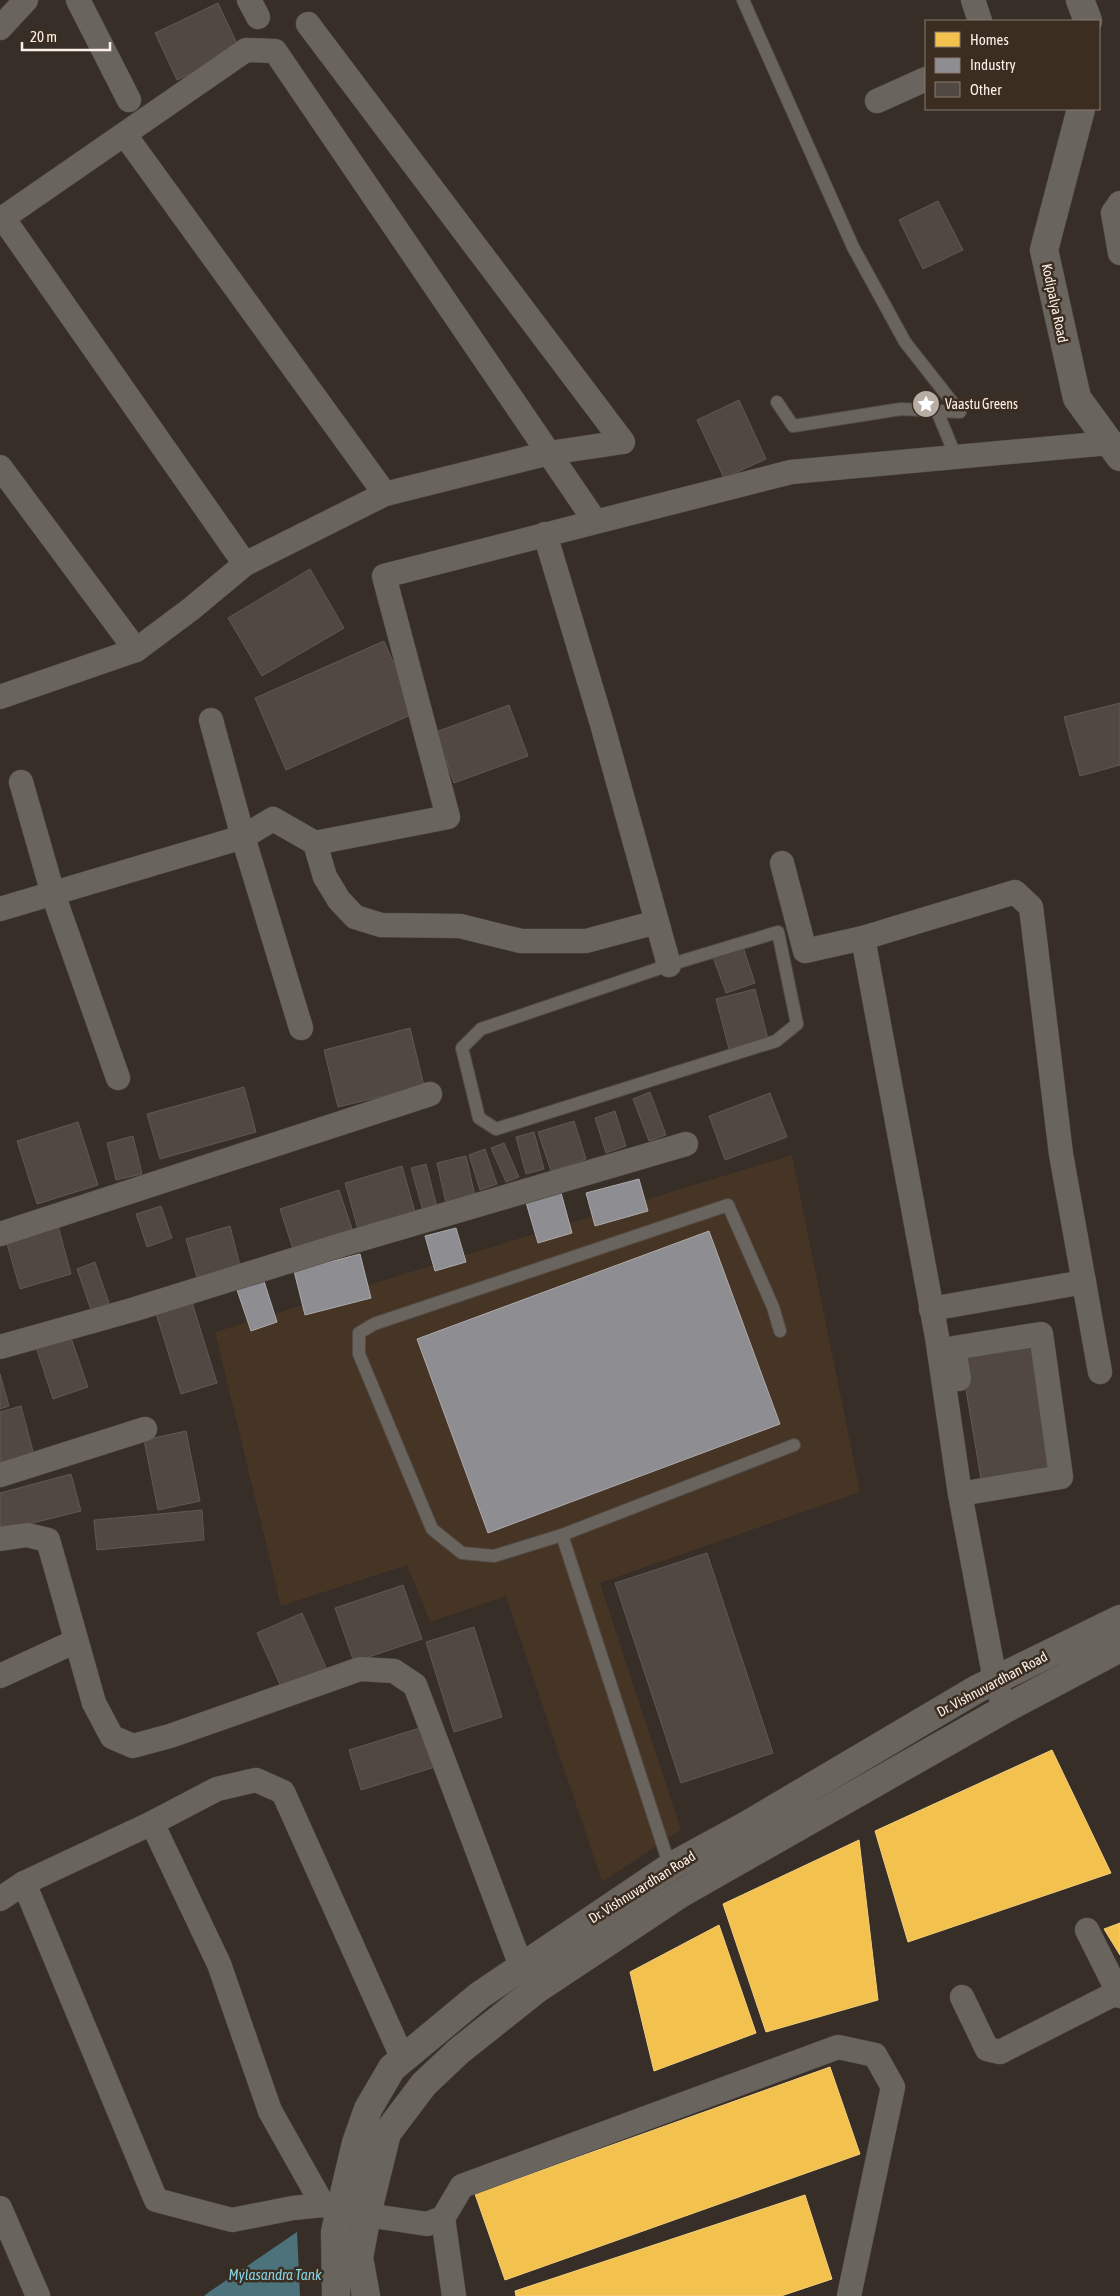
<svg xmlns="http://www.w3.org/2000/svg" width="1120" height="2296" viewBox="0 0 1120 2296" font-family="'Asap Condensed',sans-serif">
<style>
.built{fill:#463424}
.water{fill:#4c727c}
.homes{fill:#f2c14e;stroke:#f5cf7c}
.industry{fill:#8d8d92;stroke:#aeabac}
.building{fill:#524843;stroke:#605855}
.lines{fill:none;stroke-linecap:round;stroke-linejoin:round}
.lane-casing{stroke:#514b44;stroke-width:14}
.street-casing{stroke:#514b44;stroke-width:25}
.secondary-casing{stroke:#514b44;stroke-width:29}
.lane{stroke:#6a645e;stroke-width:12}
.street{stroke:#6a645e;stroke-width:24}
.secondary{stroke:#6a645e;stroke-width:28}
.labels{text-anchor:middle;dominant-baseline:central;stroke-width:5;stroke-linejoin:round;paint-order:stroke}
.street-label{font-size:14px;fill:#fbf1e9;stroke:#3c2d21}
.poi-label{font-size:14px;fill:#fbf1e9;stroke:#3c2d21;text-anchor:start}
.water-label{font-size:15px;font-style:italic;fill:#86d4e6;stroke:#3c2d21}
</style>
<rect width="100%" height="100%" fill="#362e27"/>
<!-- built -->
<polygon class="built" points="792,1155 860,1492 600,1583 681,1830 602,1882 506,1596 430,1622 407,1565 281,1606 215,1332"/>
<!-- water -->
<polygon class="water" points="297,2232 300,2296 204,2296 209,2292"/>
<!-- homes -->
<g class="homes">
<polygon points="1052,1750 1111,1873 908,1942 875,1831"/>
<polygon points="859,1840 878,2000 766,2032 723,1904"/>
<polygon points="1120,1923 1120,1955 1104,1929"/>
<polygon points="719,1925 756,2033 654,2071 630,1972"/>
<polygon points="830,2067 860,2154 505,2280 475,2194"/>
<polygon points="805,2195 832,2279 781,2296 516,2296 515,2291"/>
</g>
<!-- industry -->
<g class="industry">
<polygon points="639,1179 648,1211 595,1226 586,1193"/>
<polygon points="560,1189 572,1233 538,1243 525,1199"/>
<polygon points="456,1228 466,1262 435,1271 425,1236"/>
<polygon points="709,1231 780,1424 488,1533 417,1339"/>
<polygon points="360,1254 371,1298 305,1315 294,1271"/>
<polygon points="263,1278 277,1322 251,1331 236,1287"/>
</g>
<!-- building -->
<g class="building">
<polygon points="218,3 240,50 177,80 155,33"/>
<polygon points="938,201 963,250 923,269 899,220"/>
<polygon points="739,400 766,459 724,478 697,420"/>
<polygon points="310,569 344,628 262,676 228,618"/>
<polygon points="384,641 415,713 286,770 255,698"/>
<polygon points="1120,703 1120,765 1080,776 1064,717"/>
<polygon points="509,705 528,756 454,783 436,732"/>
<polygon points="743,947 755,983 726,993 713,957"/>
<polygon points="755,989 768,1039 729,1049 716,999"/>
<polygon points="410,1028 424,1086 338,1107 324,1050"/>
<polygon points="244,1087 256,1132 160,1159 147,1114"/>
<polygon points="650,1092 666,1135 649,1141 633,1099"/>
<polygon points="770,1093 787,1137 725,1160 709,1116"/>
<polygon points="615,1111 626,1146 606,1153 595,1118"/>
<polygon points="574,1121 586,1159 551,1171 538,1132"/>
<polygon points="78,1122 98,1185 37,1204 17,1141"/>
<polygon points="534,1132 544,1169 526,1174 516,1137"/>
<polygon points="133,1136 142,1174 116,1180 107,1143"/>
<polygon points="504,1143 519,1177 506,1182 491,1148"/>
<polygon points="485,1149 497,1184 480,1190 469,1155"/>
<polygon points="466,1156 475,1196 446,1203 437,1163"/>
<polygon points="426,1164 437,1207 423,1211 411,1168"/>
<polygon points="402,1166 415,1212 358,1229 345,1183"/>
<polygon points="339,1190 352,1229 293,1249 280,1209"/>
<polygon points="161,1206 172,1238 147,1247 136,1214"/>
<polygon points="57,1222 71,1274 20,1289 5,1237"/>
<polygon points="230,1226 241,1269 198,1281 186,1239"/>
<polygon points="95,1262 109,1303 91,1310 77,1269"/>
<polygon points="191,1299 217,1383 181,1394 155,1310"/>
<polygon points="70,1335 88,1387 53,1399 36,1347"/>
<polygon points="1037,1341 1058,1466 981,1479 960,1354"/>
<polygon points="0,1374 9,1406 0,1409"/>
<polygon points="21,1406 35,1459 0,1469 0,1412"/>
<polygon points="186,1431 200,1501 158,1510 144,1440"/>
<polygon points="71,1474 81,1511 0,1531 0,1493"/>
<polygon points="202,1510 204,1540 97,1550 94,1520"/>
<polygon points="707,1553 773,1753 681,1783 615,1583"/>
<polygon points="403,1585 422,1639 354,1662 335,1608"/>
<polygon points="302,1613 327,1670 282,1689 257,1633"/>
<polygon points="474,1627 502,1717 454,1732 426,1642"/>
<polygon points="423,1727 435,1767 361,1790 349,1750"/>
</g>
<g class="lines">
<!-- lane casing -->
<g class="lane-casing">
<g id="lane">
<polyline points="743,0 853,247 905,342 960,412 901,409 793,426 777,402"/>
<polyline points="937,411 956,457"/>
<polygon points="778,932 797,1024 776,1041 496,1129 479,1118 462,1048 481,1029 669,965"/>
<polyline points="780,1331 773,1307 728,1205 374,1324 359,1333 359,1354 432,1529 462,1553 494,1556 562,1535 794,1445"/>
<polyline points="562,1535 670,1867"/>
</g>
</g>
<!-- street casing -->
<g class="street-casing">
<g id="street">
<polyline points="78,0 129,100"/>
<polyline points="249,0 258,17"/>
<polyline points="973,0 980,21"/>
<polyline points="0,28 26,0"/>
<polyline points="877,101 926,79"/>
<polyline points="125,135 385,494"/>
<polyline points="1120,203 1113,213 1120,253"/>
<polyline points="3,218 245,564"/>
<polyline points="0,220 246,50 275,51 595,521"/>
<polyline points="0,467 136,650"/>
<polyline points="545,534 602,724 669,965"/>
<polyline points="0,697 136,650 191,609 245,564 385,494 549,453 623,442 308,24"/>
<polyline points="211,720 243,837 301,1028"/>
<polyline points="21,782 53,894 118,1078"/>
<polyline points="315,843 325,877 339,900 355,917 381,925 460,926 521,941 586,941 657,922"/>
<polyline points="782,863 805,951 863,938 1015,892 1031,907 1061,1154 1100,1372"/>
<polyline points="0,909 243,837 273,819 315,843 448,817 384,576 791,472 1109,443"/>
<polyline points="863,938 937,1337 960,1494 995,1680 1005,1709"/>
<polyline points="0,1234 430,1094"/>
<polyline points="931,1309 1084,1282"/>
<polyline points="0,1347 132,1310 341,1245 686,1144"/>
<polyline points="959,1379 954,1348 1041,1334 1061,1477 960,1494"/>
<polyline points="0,1475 145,1429"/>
<polyline points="0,1539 27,1535 48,1540 94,1703 112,1737 133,1746 170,1736 360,1669 394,1671 415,1685 521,1966"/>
<polyline points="0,1676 76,1641"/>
<polyline points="152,1823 217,1789 256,1780 283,1792 403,2059"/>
<polyline points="24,1883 156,2200 232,2220 293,2208 323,2205"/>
<polyline points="0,1899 24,1883 152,1823 219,1964 270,2111 323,2205 340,2211 427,2224 443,2218"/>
<polyline points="1087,1930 1120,1996"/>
<polyline points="962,1997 987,2049 1000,2052 1120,1991"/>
<polyline points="0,2208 38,2296"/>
<polyline points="454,2296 443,2218 462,2186 838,2047 875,2055 893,2087 849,2296"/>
</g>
</g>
<!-- secondary casing -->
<g class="secondary-casing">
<g id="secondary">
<polyline points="1080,0 1088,21"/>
<polyline points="1081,109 1044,250 1077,398 1120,457"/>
<polyline points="336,2296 335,2232 356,2143 368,2109 392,2068 480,1995 670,1867 747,1825 977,1689 1120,1619"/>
<polyline points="366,2296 359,2258 367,2214 387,2133 424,2084 459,2051 537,1989 680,1894 1005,1709 1120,1648"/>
</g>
</g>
<!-- lane -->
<use href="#lane" class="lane"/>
<!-- street -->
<use href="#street" class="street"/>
<!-- secondary -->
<use href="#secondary" class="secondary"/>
</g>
<!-- icons -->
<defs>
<g id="sight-disc" transform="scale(1.4375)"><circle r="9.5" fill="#b6ada5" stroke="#3c2d21"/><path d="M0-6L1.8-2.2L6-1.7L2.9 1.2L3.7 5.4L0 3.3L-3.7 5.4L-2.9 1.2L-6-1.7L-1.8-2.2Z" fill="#fff"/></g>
</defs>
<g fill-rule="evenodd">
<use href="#sight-disc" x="926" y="404"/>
</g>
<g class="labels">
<!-- street labels -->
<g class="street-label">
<text transform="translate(1055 303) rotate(78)">Kodipalya Road</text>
<text transform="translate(992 1684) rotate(-28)">Dr. Vishnuvardhan Road</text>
<text transform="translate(642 1887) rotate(-32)">Dr. Vishnuvardhan Road</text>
</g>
<!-- poi labels -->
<g class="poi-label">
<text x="945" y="404">Vaastu Greens</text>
</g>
<!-- water labels -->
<g class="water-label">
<text x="275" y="2274">Mylasandra Tank</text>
</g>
</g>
<!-- legend -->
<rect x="925" y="20" width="175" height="90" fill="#3c2d21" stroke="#887b71"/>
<rect x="935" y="32" width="25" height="15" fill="#f2c14e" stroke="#887b71"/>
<text x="970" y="45" font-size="15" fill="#fbf1e9">Homes</text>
<rect x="935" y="58" width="25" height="15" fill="#8d8d92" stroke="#887b71"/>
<text x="970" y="70" font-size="15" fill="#fbf1e9">Industry</text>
<rect x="935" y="82" width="25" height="15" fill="#524843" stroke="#887b71"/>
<text x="970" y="95" font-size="15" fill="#fbf1e9">Other</text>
<!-- scale -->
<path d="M22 42v8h88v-8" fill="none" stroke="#fbf1e9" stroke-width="2.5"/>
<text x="30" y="42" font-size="15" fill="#fbf1e9" stroke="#3c2d21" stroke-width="4" paint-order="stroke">20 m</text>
</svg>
